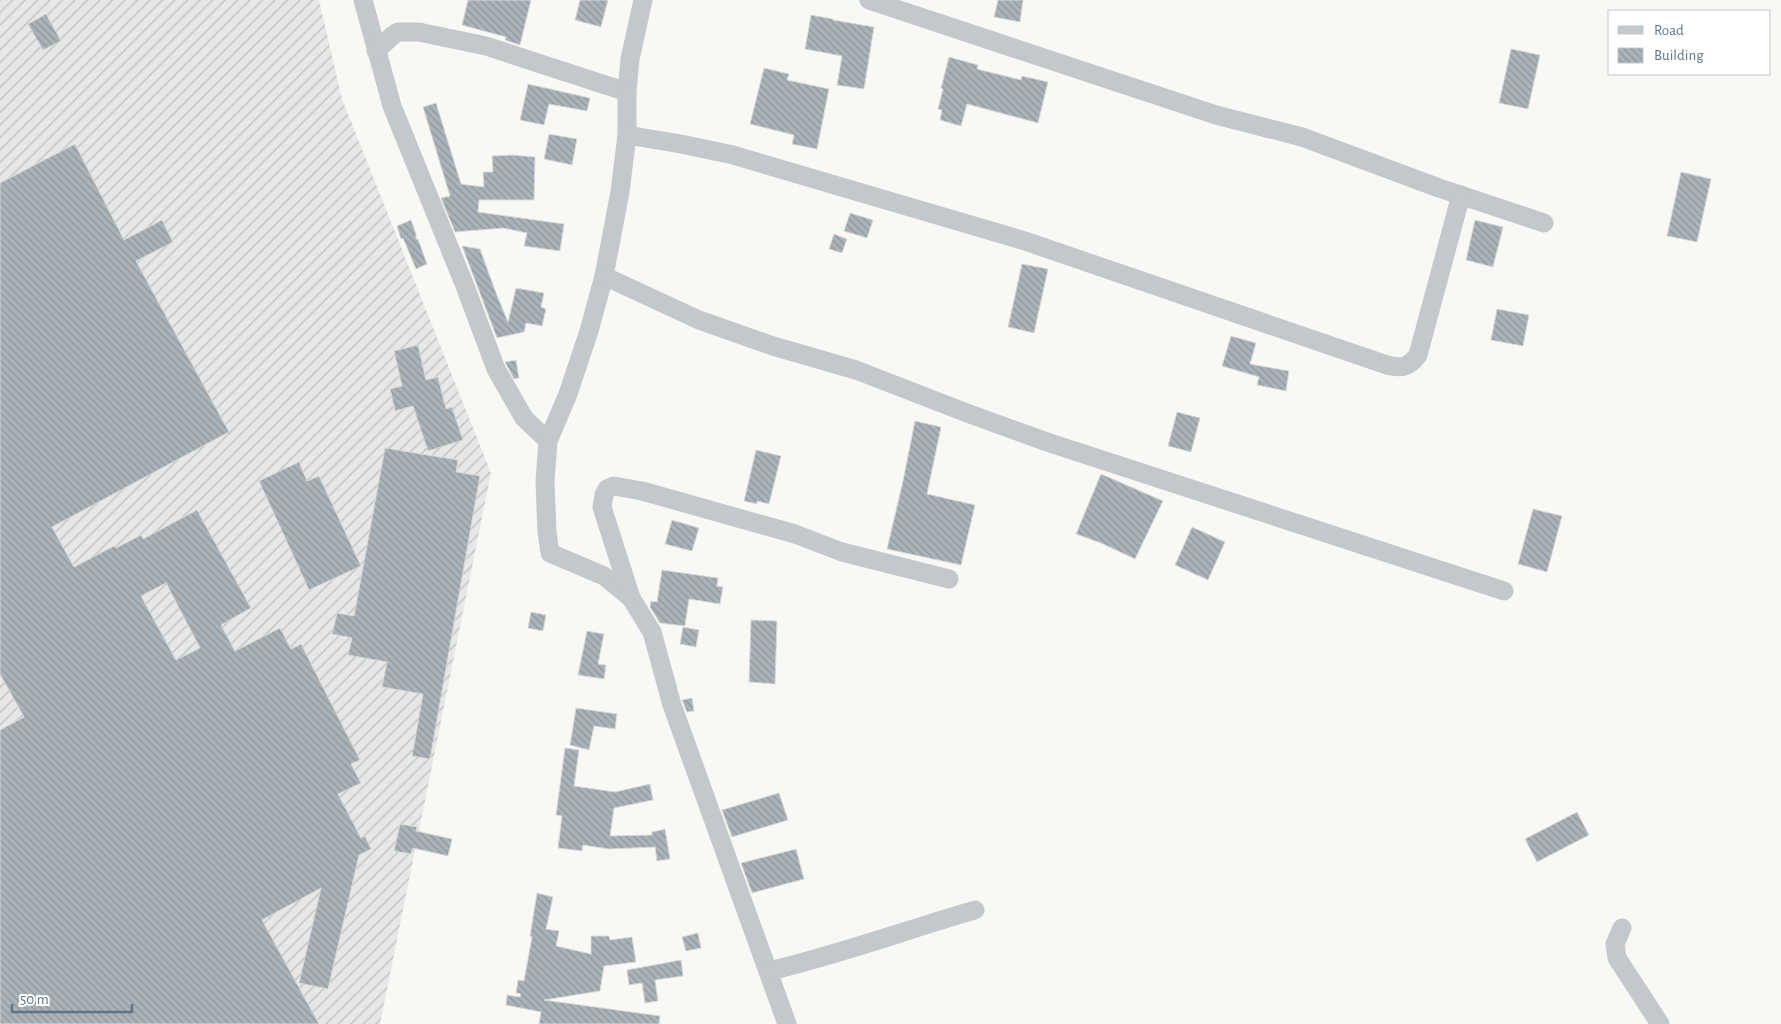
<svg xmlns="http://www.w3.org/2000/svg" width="1781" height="1024" viewBox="0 0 1781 1024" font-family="'Alegreya Sans',sans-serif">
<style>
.industrial{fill:url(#industrial-furrows)}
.building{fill:url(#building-back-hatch);stroke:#dadad7;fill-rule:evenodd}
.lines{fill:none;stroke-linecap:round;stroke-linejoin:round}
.minor{stroke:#c3c8cc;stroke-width:19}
</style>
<defs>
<pattern id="industrial-furrows" width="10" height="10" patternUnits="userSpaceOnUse" patternTransform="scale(1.25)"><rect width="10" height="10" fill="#e6e7e6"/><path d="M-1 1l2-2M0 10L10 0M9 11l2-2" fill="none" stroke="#bec0c0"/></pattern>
<pattern id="building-back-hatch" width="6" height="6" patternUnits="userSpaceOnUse" patternTransform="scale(1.25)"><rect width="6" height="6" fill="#a9b3b9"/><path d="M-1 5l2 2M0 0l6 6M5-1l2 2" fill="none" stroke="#8d969c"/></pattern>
</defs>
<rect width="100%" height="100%" fill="#f8f8f5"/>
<!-- industrial -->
<polygon class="industrial" points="0,0 319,0 342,99 491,473 380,1024 0,1024"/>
<!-- building -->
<g class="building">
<polygon points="468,0 531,0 520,45 505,40 506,37 462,25"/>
<polygon points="580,0 608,0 601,27 575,20"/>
<polygon points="998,0 1023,0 1020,22 994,17"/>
<polygon points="46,14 61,41 43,50 28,24"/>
<polygon points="811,15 833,19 833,20 874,27 864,89 837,85 842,56 805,49"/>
<polygon points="1511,49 1540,55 1528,109 1499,103"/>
<polygon points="949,57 978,65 977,69 1021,80 1022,76 1048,82 1038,123 967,104 961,126 940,120 942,110 938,109 943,89 941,88"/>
<polygon points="764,68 789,74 787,80 829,89 817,149 792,144 794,135 750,124"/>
<polygon points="528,84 590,98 587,111 549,104 544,125 520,120"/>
<polygon points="436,103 461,184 484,187 483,172 493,172 492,156 512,155 535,157 534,200 479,200 478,212 564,224 560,251 524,246 527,233 503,228 455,232 441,198 450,196 423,107"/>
<polygon points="549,134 577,139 572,165 544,159"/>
<path d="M75,144L124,240L162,220L173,242L136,261L229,432L52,527L74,567L114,546L116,548L141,535L143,539L197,510L251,608L221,625L235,651L280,628L291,649L301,644L360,760L351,764L361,783L338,794L361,838L365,836L371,849L359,855L328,989L299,983L321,888L262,920L319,1024H0V730L24,717L0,674V183ZM166,583L200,648L176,660L141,596Z"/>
<polygon points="1681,172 1711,179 1697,242 1667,236"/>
<polygon points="850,213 873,220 867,238 844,231"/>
<polygon points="411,220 416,234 416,239 418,239 427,264 416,269 403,238 401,239 397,226"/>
<polygon points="1475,220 1503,227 1493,267 1466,260"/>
<polygon points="834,234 847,239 842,253 829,249"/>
<polygon points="462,246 480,249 496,293 508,322 516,288 544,293 541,307 546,309 542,326 526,323 524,332 497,338"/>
<polygon points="1022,264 1048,269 1034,333 1008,327"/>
<polygon points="1497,309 1529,315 1523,346 1491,340"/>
<polygon points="1231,336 1256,343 1250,364 1289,371 1286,391 1257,385 1259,377 1222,366"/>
<polygon points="418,345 426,380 438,377 446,409 452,407 463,440 428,451 413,406 395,411 390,389 402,386 394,351"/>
<polygon points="516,360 519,378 514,379 505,362"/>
<polygon points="1177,412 1200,418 1191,452 1168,446"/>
<polygon points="915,421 941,427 927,494 975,505 961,565 887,549 903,481"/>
<polygon points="385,448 458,460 456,472 480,476 430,759 412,756 423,694 382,687 387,662 348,655 352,638 332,634 337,613 354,616"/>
<polygon points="756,450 781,456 769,504 757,501 757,504 744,501"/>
<polygon points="299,462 307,481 319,476 361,566 309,590 259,481"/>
<polygon points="1101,474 1163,501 1135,559 1101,543 1076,534"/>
<polygon points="1533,509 1562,516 1547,572 1518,564"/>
<polygon points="672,520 699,528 692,551 665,544"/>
<polygon points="1192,527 1225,542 1208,580 1175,565"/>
<polygon points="662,570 718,578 717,586 723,587 720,604 689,599 685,626 660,623 650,607 651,601 657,602"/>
<polygon points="531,612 546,615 543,631 528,628"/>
<polygon points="751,620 777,621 775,684 749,682"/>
<polygon points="683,627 699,630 696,647 680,644"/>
<polygon points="587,631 604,634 598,664 606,665 604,679 578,675"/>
<polygon points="692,698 694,711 687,712 682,700"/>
<polygon points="576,708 617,714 615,729 594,726 589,750 570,745"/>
<polygon points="565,748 579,750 574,786 615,792 650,784 653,800 614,808 610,836 652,835 652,832 665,829 670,859 657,861 655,847 609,849 583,845 582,851 558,848 562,816 556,815"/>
<polygon points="779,793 788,820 732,837 722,810"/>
<polygon points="1577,812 1589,835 1537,862 1525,839"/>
<polygon points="400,824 417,827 416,831 452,839 448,856 413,848 411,854 394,851"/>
<polygon points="796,849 804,879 752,893 741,863"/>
<polygon points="537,893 553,897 546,929 559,931 556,946 591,954 591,936 609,936 610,940 632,937 636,962 604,966 600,991 544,1000 660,1016 659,1024 539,1024 541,1012 506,1005 507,995 520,997 521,994 516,993 518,980 524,981 532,937 530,936"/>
<polygon points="698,933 701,948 686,951 682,937"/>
<polygon points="681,960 683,976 655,980 658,1001 645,1003 642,983 629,985 627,970"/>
</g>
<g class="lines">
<!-- minor -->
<g class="minor">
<polyline points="363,0 392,106 465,286 496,369 524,418 548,441"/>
<polyline points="869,0 1216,115 1302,137 1439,188 1544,223"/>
<polyline points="376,51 392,36 398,32 419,32 486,46 627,92 630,59 643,0"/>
<polyline points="627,92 627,135 620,192 604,276 589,331 568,394 548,441 545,481 547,532 550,553 604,576 631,598 652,632 672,705 787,1024"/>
<path d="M627,135L681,144L733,155L1025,241L1387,365C1402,369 1409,367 1418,355L1461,195"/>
<polyline points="604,276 699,320 773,346 856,370 967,413 1047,442 1504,591"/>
<polyline points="631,598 602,507 604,495 607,489 614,486 642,491 795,534 842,552 949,579"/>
<polyline points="1622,928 1615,944 1617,958 1660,1024"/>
<path d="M769,971C838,955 906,930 975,910"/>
</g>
</g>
<!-- legend -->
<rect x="1608" y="10" width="162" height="65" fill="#ffffff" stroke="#c0c8cd"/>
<rect x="1618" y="26" width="25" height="8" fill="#c3c8cc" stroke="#c0c8cd"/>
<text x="1654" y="35" font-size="15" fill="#617582">Road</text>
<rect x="1618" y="48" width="25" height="15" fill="url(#building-back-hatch)" stroke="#c0c8cd"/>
<text x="1654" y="60" font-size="15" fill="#617582">Building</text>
<!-- scale -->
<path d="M12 1004v8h120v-8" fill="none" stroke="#617582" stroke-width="2.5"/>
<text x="20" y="1004" font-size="15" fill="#617582" stroke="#ffffff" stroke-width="4" paint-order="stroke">50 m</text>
</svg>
